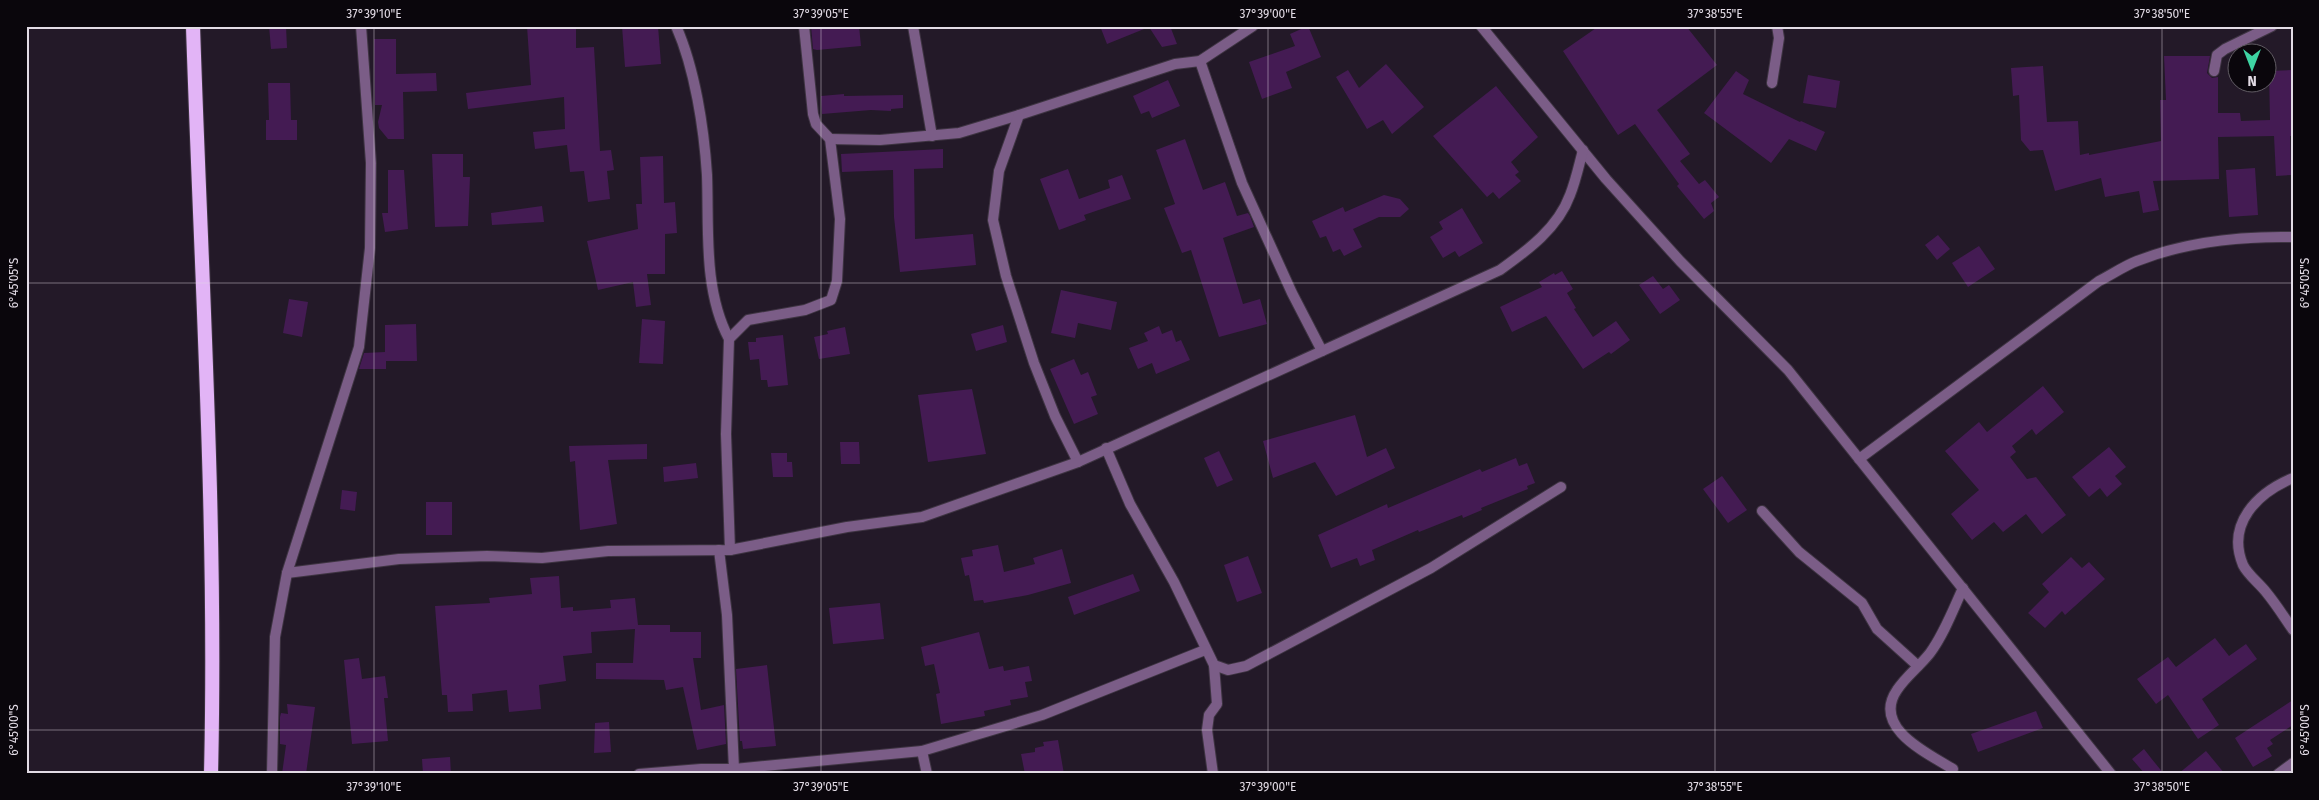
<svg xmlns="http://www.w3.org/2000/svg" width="2319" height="800" viewBox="0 0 2319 800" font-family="'Fira Sans',sans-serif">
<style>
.building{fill:#441b53}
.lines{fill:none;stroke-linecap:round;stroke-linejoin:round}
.minor-casing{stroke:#3e3442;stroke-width:12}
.trunk-casing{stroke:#3e3442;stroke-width:16}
.minor{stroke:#7b5d87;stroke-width:10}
.trunk{stroke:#e2b4f6;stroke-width:14}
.ticks{fill:none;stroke:#e2dbe5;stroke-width:1;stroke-opacity:0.45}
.neatline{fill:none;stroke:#e2dbe5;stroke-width:2}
.ticks-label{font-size:12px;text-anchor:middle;fill:#e2dbe5}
</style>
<rect width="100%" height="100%" fill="#231928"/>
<!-- building -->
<g class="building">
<polygon points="269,26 286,26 287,48 271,49"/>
<polygon points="527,26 576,26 576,48 594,47 600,151 611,150 614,170 607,171 610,199 588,202 584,171 570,172 567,145 535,149 533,132 565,129 564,97 468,109 466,93 531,85"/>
<polygon points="622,26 658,26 661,64 625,67"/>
<polygon points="811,26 859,26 861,46 817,50 813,49"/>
<polygon points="1100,26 1170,26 1177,44 1162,47 1149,27 1107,44"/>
<polygon points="1308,26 1321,57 1286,72 1292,88 1262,99 1249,62 1295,46 1290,34"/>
<polygon points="1599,26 1686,26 1717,65 1657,110 1690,154 1680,161 1699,184 1705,180 1719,197 1711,203 1714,211 1704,219 1677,186 1679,184 1635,124 1618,135 1563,51"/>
<polygon points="374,39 396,39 396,74 436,73 437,91 403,92 404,139 388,139 379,128 378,122 382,105 375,105"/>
<polygon points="2164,56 2210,56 2207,73 2212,78 2218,77 2218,113 2240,113 2241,121 2270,120 2269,71 2293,70 2293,136 2290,136 2291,175 2276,176 2274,136 2218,137 2219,179 2153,181 2159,210 2143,213 2139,191 2105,197 2101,178 2055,191 2043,150 2030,151 2021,140 2019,95 2013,96 2011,68 2043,66 2047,122 2078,121 2080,155 2089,153 2089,155 2161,141 2160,100 2166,100"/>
<polygon points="1386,64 1424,107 1392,134 1383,120 1367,129 1336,77 1348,70 1359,88"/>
<polygon points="1736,71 1749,80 1743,94 1800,122 1801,121 1825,132 1816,151 1789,139 1771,163 1704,113"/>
<polygon points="1808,75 1840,81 1836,108 1803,103"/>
<polygon points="1168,80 1180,106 1152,118 1149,111 1141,114 1133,96"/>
<polygon points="268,83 290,83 291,120 297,120 297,140 266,140 266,120 269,120"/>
<polygon points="1496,86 1538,137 1511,162 1519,172 1515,175 1521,181 1499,199 1493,192 1487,197 1433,136"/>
<polygon points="844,94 844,96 903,95 903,108 891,109 891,111 871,110 822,114 821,96"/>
<polygon points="1185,139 1203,190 1225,182 1237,216 1248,213 1250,216 1254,227 1223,238 1243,304 1260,299 1267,324 1219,337 1191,250 1182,253 1164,208 1175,204 1156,150"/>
<polygon points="943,149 943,168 914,169 915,239 973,234 976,265 900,272 894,217 893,170 842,172 841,154"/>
<polygon points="432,154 463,154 463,177 470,177 468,226 435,227"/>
<polygon points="663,156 664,203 675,202 677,233 665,234 665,274 647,274 651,305 636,307 633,282 598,290 587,241 638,229 636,204 642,204 640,157"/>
<polygon points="2255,168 2258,215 2229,217 2226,170"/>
<polygon points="1068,169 1079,199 1110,188 1108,180 1122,175 1131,199 1084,215 1086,220 1059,230 1040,179"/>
<polygon points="388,170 404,170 408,229 385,232 382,213 388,213"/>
<polygon points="1384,195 1400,199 1409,209 1400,217 1379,217 1353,229 1362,247 1344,256 1340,249 1333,252 1326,236 1320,238 1312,221 1343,207 1345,212"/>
<polygon points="542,206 544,222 492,225 491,213"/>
<polygon points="1462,208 1483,243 1459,257 1455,251 1443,258 1430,237 1443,229 1439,222"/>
<polygon points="1938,235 1950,249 1937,260 1925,245"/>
<polygon points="1979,246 1995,269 1968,287 1952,263"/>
<polygon points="1562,271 1573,289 1567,293 1576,308 1574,309 1593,337 1616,321 1630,340 1611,354 1609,352 1583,369 1546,316 1512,332 1500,307 1542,287 1539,282 1554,273 1555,275"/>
<polygon points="1653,276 1663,289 1669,285 1680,300 1660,314 1639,285"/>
<polygon points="1061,290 1117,302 1111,330 1078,323 1075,338 1051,333"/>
<polygon points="289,299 308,302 302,337 283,333"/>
<polygon points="642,319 665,321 663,364 639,363"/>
<polygon points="416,324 417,361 386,361 386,369 359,369 364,353 385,352 385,325"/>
<polygon points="1003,325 1007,342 976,351 971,334"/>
<polygon points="1159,326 1162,334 1172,330 1176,342 1181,340 1190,360 1156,374 1152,363 1138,369 1129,348 1148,341 1144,333"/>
<polygon points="845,327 850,354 819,359 814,337 828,334 827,331"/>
<polygon points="783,335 788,385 768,387 767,380 761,380 759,359 750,360 748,342 756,342 756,338"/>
<polygon points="1074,359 1081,375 1088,372 1097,395 1091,397 1098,414 1074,424 1050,369"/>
<polygon points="2043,386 2064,412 2036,435 2032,429 2012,446 2016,452 2010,457 2027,479 2036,477 2066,515 2042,534 2026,514 2003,532 1994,522 1972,540 1951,514 1979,490 1945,451 1979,422 1987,432"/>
<polygon points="972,389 986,454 928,462 918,395"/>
<polygon points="1355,415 1367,457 1386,448 1395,468 1336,496 1315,462 1273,478 1263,441"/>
<polygon points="840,442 859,442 860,464 841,464"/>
<polygon points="647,444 647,459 608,460 617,524 580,530 575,461 570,462 569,446"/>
<polygon points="2109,447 2126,467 2115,476 2122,484 2107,497 2100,488 2089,497 2072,477"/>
<polygon points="1219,451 1233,480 1217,487 1204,458"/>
<polygon points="771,453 787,453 787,462 792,462 793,477 773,477"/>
<polygon points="1516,458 1519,466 1527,463 1535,483 1527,486 1528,489 1481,508 1482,510 1463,518 1462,515 1419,532 1418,530 1372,550 1375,560 1360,566 1357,558 1331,568 1318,535 1387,504 1388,508 1480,469 1482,472"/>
<polygon points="696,463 698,478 664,482 663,467"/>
<polygon points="1722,476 1747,510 1728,523 1703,489"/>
<polygon points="342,490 357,492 355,511 340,509"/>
<rect x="426" y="502" width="26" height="33"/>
<polygon points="998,545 1004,572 1035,564 1033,558 1062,549 1071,583 1028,595 984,603 983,600 974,601 969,575 965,576 961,558 973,556 972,550"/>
<polygon points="1248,556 1262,593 1237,602 1224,565"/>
<polygon points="2071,557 2082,568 2089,562 2105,579 2065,615 2062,611 2045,628 2028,613 2049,592 2042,584"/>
<polygon points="1133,574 1140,591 1074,615 1068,597"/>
<polygon points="559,576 561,608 573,607 573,611 611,608 610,600 635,598 638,625 670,625 670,632 701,632 701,658 693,658 701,710 724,705 726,744 697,750 683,687 666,690 664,680 596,679 596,663 633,663 635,629 591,632 592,653 563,656 566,681 539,685 541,709 509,712 507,690 472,694 473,711 448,712 447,695 442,695 435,606 490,603 489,598 532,594 530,578"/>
<polygon points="880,603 884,639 833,644 829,608"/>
<polygon points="979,632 989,669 1003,666 1004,671 1029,666 1032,681 1025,682 1028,697 1010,700 1011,705 984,711 985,716 941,724 936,694 940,693 934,664 925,666 921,647"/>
<polygon points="2215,638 2229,656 2246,644 2257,659 2202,699 2219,725 2198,739 2168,695 2156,704 2137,679 2168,657 2176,667"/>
<polygon points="359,658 362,679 385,676 388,698 384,698 388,741 352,744 344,660"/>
<polygon points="767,665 776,746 743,749 742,741 740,741 736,669"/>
<polygon points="2293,700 2293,725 2270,740 2273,744 2267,748 2272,756 2253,767 2235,738"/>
<polygon points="287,704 315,707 306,774 282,774 286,745 280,744 280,717 281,713 288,714"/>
<polygon points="2036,711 2043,728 1978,752 1971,734"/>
<polygon points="609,722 611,752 594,753 595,723"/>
<polygon points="1058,740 1064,774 1025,774 1021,754 1035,752 1035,748 1044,746 1043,742"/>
<polygon points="2144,749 2151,758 2164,774 2145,774 2132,759"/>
<polygon points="2206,751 2225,774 2178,774"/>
<polygon points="450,757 451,774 423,774 422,759"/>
</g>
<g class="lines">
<!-- minor casing -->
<g class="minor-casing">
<g id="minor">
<path d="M676,26C695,69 704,128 707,175C709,228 703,290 729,339"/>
<polyline points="913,26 932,136"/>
<polyline points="1481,26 1606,179 1680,261 1788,370 2111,774"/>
<polyline points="1200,61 1242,183 1292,293 1322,351"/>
<polyline points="2214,71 2217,55 2225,49 2272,26"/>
<polyline points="1772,83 1779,38 1777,26"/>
<polyline points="830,139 880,140 959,133 1019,115"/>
<polyline points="1106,448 1130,504 1174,582 1214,665 1228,670 1246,666 1431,568 1561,487"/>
<path d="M1859,459L2099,281C2111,275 2124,266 2137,261C2185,242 2241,236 2293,237"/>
<polyline points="1078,462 1055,416 1034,363 1006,276 993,220 999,171 1019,115 1175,64 1200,61 1253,26"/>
<path d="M2293,478C2257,493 2226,524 2243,565C2248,575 2259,583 2266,592C2276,604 2284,617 2293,630"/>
<polyline points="1762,511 1799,552 1862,603 1877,629 1918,666"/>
<polyline points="719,550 727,615 734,769"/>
<polyline points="730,550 726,434 729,339 748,320 805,310 831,300 837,281 840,219 830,139 816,124 813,114 804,26"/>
<path d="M287,573L399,559L487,556L542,558L608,551L730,550L847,527L922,517L1078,462L1500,270C1528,250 1558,228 1570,195C1576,180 1579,165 1583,150"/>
<polyline points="922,751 927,774"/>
<path d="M1953,769C1929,754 1871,728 1897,690C1906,676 1920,666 1930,653C1944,634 1953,610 1963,588"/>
<polyline points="272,774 275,637 287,573 359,347 370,248 371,163 361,26"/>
<polyline points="639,774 701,769 734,769 922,751 1042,715 1205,650"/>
<polyline points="1213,774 1207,730 1209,715 1217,704 1214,665"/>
<polyline points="2278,774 2293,763"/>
</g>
</g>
<!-- trunk casing -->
<g class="trunk-casing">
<path id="trunk" d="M193,26C201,275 217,525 211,774"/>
</g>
<!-- minor -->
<use href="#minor" class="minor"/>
<!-- trunk -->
<use href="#trunk" class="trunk"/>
</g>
<!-- ticks -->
<path class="ticks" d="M374,26V774M821,26V774M1268,26V774M1715,26V774M2162,26V774M26,283H2293M26,730H2293"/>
<!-- border -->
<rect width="2319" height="800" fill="none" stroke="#0a060c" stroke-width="55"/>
<!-- north arrow -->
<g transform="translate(2252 68) rotate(180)"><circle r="24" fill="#0a060c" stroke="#605b63"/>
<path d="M0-4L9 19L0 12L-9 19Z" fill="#3ed4a3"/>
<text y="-8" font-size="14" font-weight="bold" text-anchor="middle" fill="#e2dbe5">N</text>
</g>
<rect x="28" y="28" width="2264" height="744" class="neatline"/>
<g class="ticks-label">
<text x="374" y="18">37°39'10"E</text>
<text x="821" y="18">37°39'05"E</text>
<text x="1268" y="18">37°39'00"E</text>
<text x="1715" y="18">37°38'55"E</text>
<text x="2162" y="18">37°38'50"E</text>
<text transform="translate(2305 283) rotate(-90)" y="4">6°45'05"S</text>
<text transform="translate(14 283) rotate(-90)" y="4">6°45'05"S</text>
<text transform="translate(2305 730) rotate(-90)" y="4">6°45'00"S</text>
<text transform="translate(14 730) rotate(-90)" y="4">6°45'00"S</text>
<text x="374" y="791">37°39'10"E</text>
<text x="821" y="791">37°39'05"E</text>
<text x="1268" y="791">37°39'00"E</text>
<text x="1715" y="791">37°38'55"E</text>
<text x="2162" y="791">37°38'50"E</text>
</g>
</svg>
